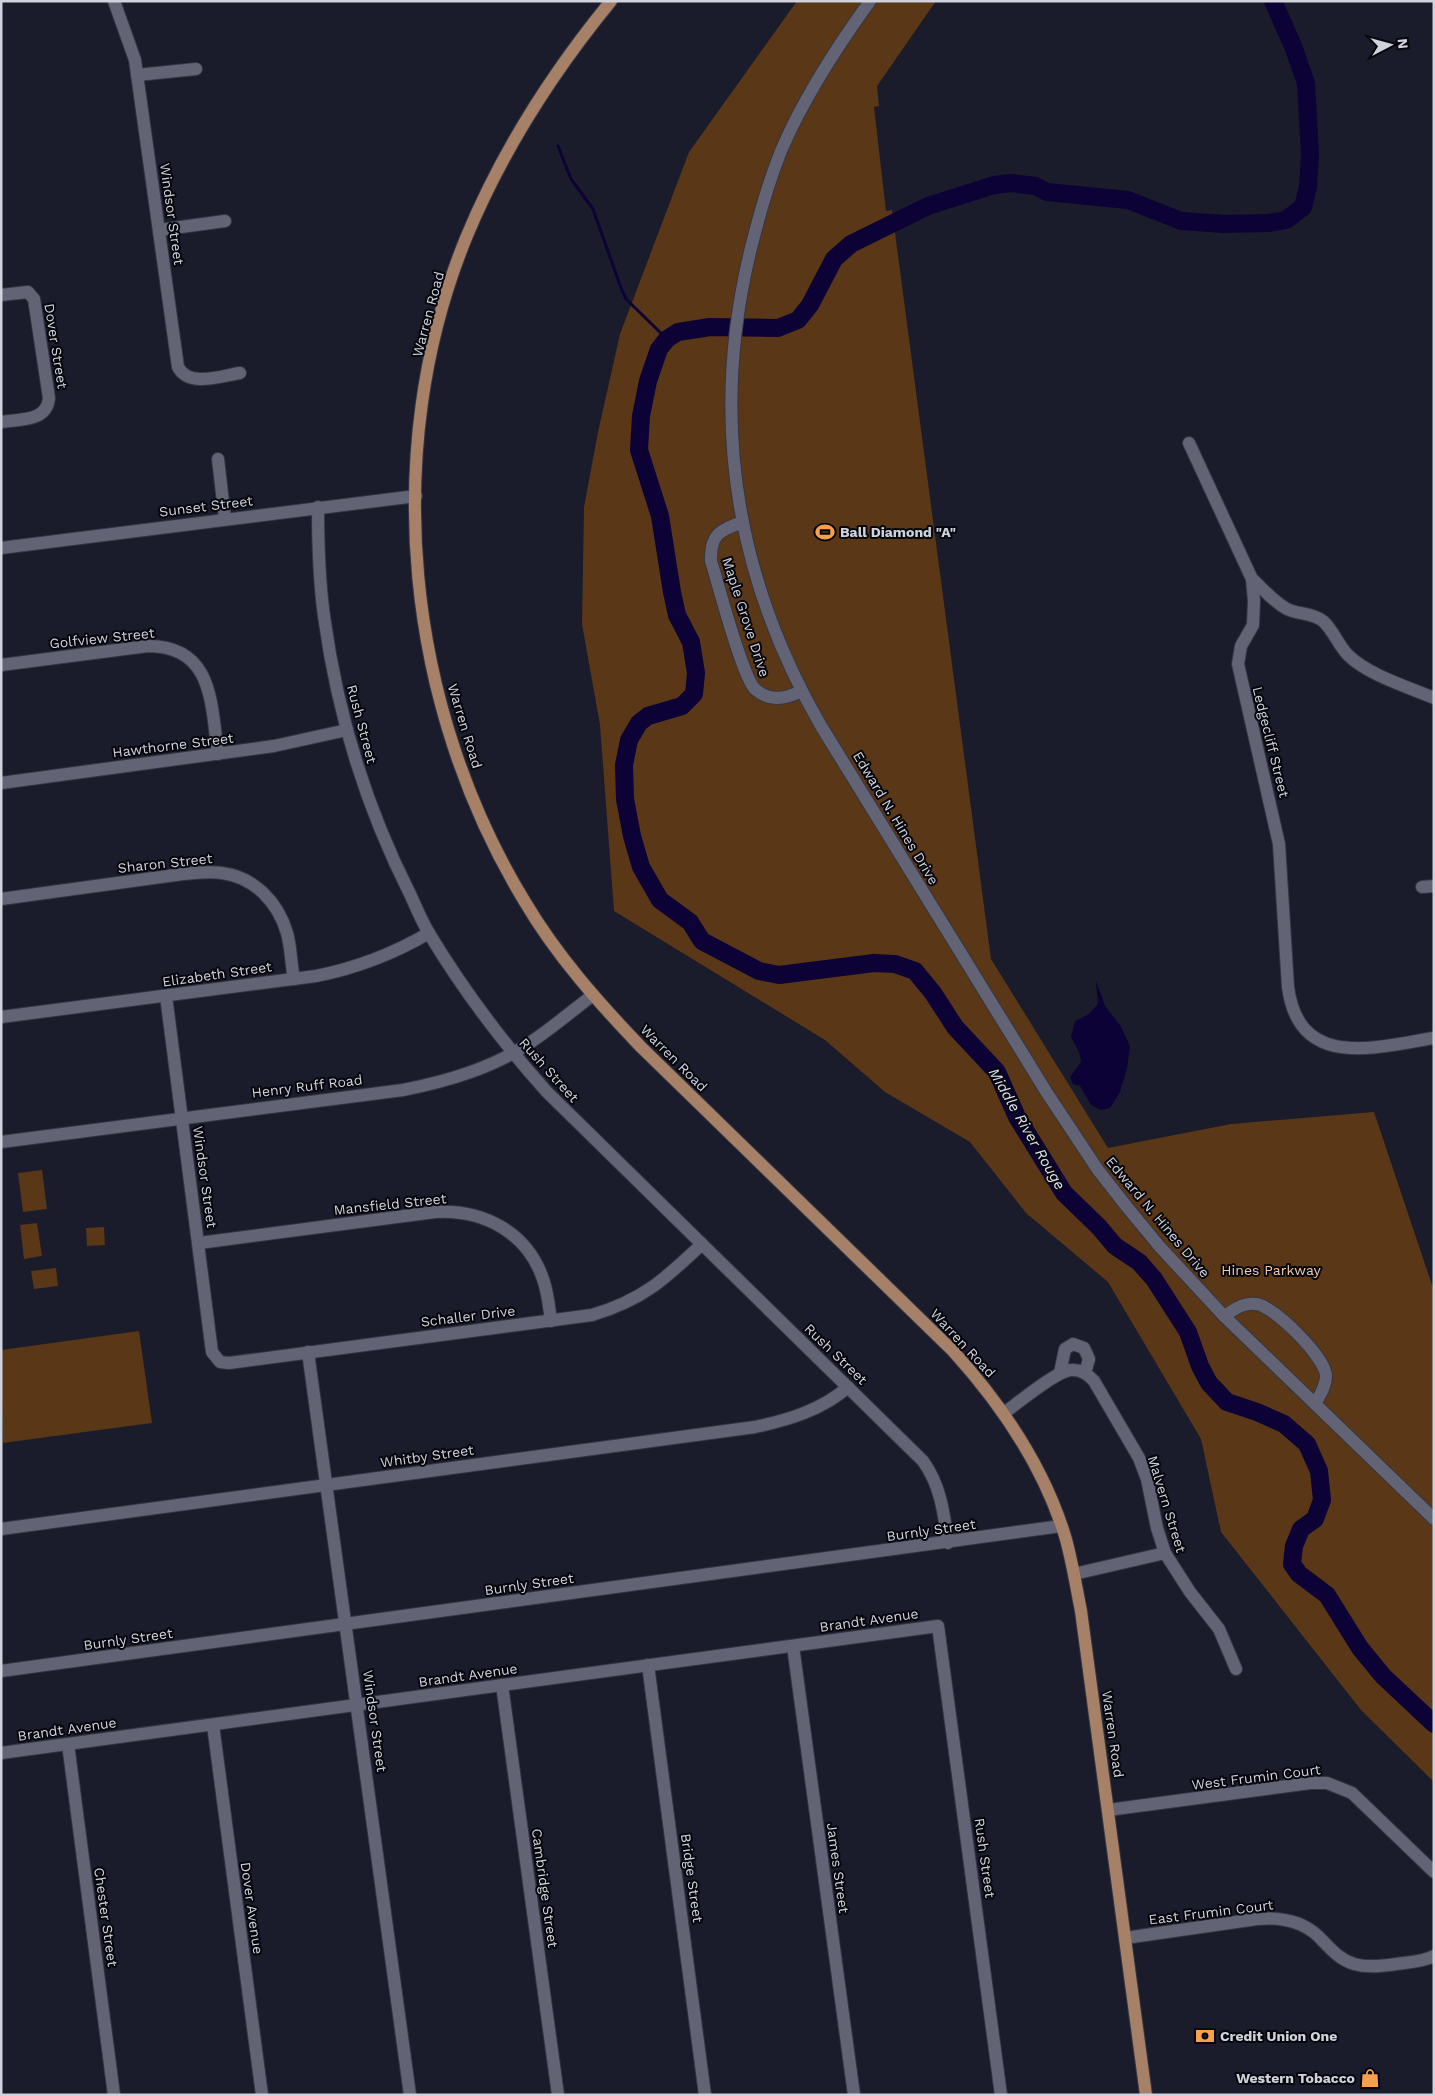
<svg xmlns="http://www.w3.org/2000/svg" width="1435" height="2096" viewBox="0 0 1435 2096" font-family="'Work Sans',sans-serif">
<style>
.green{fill:#593717}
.water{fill:#0c0235}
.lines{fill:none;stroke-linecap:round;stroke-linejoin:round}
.stream{stroke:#0c0235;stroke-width:3}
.river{stroke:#0c0235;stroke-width:18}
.minor-casing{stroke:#363743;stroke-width:14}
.major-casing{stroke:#363743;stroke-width:14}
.minor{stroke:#626476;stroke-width:12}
.major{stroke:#a68168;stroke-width:12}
.labels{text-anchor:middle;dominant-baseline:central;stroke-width:4;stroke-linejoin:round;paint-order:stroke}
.street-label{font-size:14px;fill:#d0d2dc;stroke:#06070d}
.poi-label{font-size:14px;font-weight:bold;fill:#d0d2dc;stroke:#06070d;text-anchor:start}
.park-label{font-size:14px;fill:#f8c9a2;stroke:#06070d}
.water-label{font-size:15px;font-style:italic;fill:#dee0f3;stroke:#06070d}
</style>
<rect width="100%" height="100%" fill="#1a1b2b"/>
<!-- green -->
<g class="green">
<polygon points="797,1 936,1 877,86 879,106 874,107 886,211 892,210 991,959 1108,1148 1231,1124 1374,1112 1434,1291 1434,1782 1361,1710 1221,1532 1201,1439 1108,1282 1026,1213 970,1142 885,1092 825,1040 614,911 600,725 582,624 584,507 598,432 620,334 689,152"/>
<polygon points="42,1170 47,1209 23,1212 18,1173"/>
<polygon points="37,1223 42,1256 24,1259 20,1225"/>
<polygon points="104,1227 105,1245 87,1246 86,1228"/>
<polygon points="56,1268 58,1286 34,1289 31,1271"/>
<polygon points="139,1331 152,1423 3,1443 1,1350"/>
</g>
<!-- water -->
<polygon class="water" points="1096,981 1105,1006 1120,1025 1130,1046 1127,1068 1120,1092 1110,1108 1101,1110 1091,1105 1080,1086 1073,1084 1070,1077 1081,1062 1079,1052 1071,1037 1075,1021 1089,1014 1098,1004"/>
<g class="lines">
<!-- stream -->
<polyline class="stream" points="558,146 571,179 593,209 621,288 626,299 667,339"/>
<!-- river -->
<polyline class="river" points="1273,1 1293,46 1306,83 1310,154 1308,187 1303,207 1286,220 1269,223 1224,224 1181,221 1128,200 1047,192 1035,186 1011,183 994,185 928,206 851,244 834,259 810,305 798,320 778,328 710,327 678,332 667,339 659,349 648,381 641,416 639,450 660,516 672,592 677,615 691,642 696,673 694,694 682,706 648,716 639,723 629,740 624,765 625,799 632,836 641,867 660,900 690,922 702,941 759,971 779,975 874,963 895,964 915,971 933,993 955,1027 997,1072 1017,1117 1064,1193 1099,1227 1115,1246 1139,1262 1154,1279 1188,1332 1200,1366 1209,1383 1227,1402 1257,1412 1284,1424 1307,1444 1319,1471 1322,1500 1315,1519 1301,1529 1294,1546 1292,1564 1299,1574 1327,1595 1360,1648 1383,1676 1434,1724"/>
<!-- minor casing -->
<g class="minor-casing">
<g id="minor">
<path d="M114,1L135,60L178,367C189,388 221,376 240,373"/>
<path d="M870,1C836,48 804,97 781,151C769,181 760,212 752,244C709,414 734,575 821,726L1047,1093L1098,1170L1127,1207L1160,1247L1224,1316L1434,1519"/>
<polyline points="137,75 196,69"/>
<polyline points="159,230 225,221"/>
<path d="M1,295L28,292L34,299L49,398C47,422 20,419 1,422"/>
<path d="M1189,443L1252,579L1254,601L1253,625L1241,646L1238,664L1279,844L1288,987C1299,1071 1376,1047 1434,1038"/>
<polyline points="218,459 225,519"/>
<path d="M318,507C318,543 319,580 324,616C337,712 366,807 410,894C416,907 422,922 430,935C464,991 503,1043 547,1092L923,1461C941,1486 944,1514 948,1543"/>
<path d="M743,522C720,530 710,534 711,561C718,583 742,676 755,689C769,702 786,699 801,691"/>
<polyline points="1,548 416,496"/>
<path d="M1252,579C1263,589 1274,602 1287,609C1299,615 1311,612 1323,621C1334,631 1338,645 1348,655C1368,675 1408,687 1434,698"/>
<path d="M1,665L148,646C214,646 211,705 218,754"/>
<polyline points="1,783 274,746 347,730"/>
<polyline points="1422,887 1434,886"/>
<path d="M1,899L183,874C196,873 209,871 222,873C254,877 278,902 287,933C291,947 291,964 294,979"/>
<path d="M166,996L212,1352L220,1362L229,1363L592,1315C643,1300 665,1279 702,1244"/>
<path d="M1,1017L316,976C357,968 393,954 429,933"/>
<path d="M1,1142L403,1090C448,1081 493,1068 531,1042C552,1028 572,1011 593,995"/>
<path d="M199,1243L435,1212C483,1209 527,1232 543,1279C548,1293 549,1307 551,1321"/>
<path d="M1224,1316C1234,1310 1243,1302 1256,1304C1273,1305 1326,1358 1326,1376C1326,1386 1320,1395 1315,1404"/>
<polyline points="308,1352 410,2095"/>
<polyline points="1060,1373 1065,1349 1073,1344 1084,1348 1089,1359 1085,1373"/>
<path d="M1004,1413C1018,1403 1056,1371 1071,1370C1081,1369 1088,1374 1094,1381L1139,1458L1147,1479L1157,1528L1165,1553L1190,1592L1219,1629L1236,1669"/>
<path d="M1,1529L755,1427C788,1420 822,1410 848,1387"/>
<polyline points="1074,1574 1165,1553"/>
<polyline points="793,1646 854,2095"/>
<polyline points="648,1665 705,2095"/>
<polyline points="1,1671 1061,1526"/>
<polyline points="502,1685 558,2095"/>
<polyline points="213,1725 262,2095"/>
<polyline points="68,1744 114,2095"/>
<polyline points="1,1753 938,1626 1001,2095"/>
<polyline points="1108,1810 1310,1783 1327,1783 1352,1793 1434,1872"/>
<path d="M1125,1938L1257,1919C1280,1917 1301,1920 1318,1936C1329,1947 1338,1959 1354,1964C1368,1968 1383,1966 1396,1964C1409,1962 1423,1962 1434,1956"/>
</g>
</g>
<!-- major casing -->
<g class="major-casing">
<path id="major" d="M611,1C552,73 502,151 466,238C379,451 406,707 525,902C557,956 598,1002 641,1047L953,1351C1002,1405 1043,1465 1065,1536C1072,1560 1076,1586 1081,1611L1146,2095"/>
</g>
<!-- minor -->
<use href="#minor" class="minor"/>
<!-- major -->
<use href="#major" class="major"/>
</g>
<!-- icons -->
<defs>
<g id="stadium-bare" transform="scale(1.5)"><path d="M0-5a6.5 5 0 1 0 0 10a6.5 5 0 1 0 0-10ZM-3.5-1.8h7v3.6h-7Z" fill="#f9a04c" stroke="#06070d" stroke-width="2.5" paint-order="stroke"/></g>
<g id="bank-bare" transform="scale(1.5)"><path d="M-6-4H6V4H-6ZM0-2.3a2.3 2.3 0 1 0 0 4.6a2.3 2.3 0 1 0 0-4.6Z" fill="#f9a04c" stroke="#06070d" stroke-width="2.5" paint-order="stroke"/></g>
<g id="shop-bare" transform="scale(1.5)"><path d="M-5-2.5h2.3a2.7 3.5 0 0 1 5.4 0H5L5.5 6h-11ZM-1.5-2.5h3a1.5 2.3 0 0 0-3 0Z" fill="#f9a04c" stroke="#06070d" stroke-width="2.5" paint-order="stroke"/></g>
</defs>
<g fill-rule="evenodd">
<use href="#stadium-bare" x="825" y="532"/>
<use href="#bank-bare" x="1205" y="2036"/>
<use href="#shop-bare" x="1370" y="2078"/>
</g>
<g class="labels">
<!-- street labels -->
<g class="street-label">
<text transform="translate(172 214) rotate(82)">Windsor Street</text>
<text transform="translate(428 314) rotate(-75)">Warren Road</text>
<text transform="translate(56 346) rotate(81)">Dover Street</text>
<text transform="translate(206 506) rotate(-7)">Sunset Street</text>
<text transform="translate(746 617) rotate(72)">Maple Grove Drive</text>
<text transform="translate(102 638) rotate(-6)">Golfview Street</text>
<text transform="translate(362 724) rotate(75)">Rush Street</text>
<text transform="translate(465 726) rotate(73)">Warren Road</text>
<text transform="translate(1271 742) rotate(76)">Ledgecliff Street</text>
<text transform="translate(173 745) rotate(-7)">Hawthorne Street</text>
<text transform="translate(896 818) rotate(59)">Edward N. Hines Drive</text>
<text transform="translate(165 863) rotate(-6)">Sharon Street</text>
<text transform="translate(217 974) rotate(-8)">Elizabeth Street</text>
<text transform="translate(674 1058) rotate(45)">Warren Road</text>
<text transform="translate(549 1070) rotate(48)">Rush Street</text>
<text transform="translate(307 1086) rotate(-7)">Henry Ruff Road</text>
<text transform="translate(205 1177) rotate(82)">Windsor Street</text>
<text transform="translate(390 1204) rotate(-6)">Mansfield Street</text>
<text transform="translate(1158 1217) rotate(50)">Edward N. Hines Drive</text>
<text transform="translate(468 1316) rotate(-7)">Schaller Drive</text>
<text transform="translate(963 1343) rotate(47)">Warren Road</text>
<text transform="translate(836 1354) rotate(44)">Rush Street</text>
<text transform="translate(427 1456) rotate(-8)">Whitby Street</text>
<text transform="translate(1167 1504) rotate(73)">Malvern Street</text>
<text transform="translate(931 1530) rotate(-8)">Burnly Street</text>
<text transform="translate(529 1584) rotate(-8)">Burnly Street</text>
<text transform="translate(869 1620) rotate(-8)">Brandt Avenue</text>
<text transform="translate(128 1639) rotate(-8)">Burnly Street</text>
<text transform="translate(468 1675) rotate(-8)">Brandt Avenue</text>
<text transform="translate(375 1721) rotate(82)">Windsor Street</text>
<text transform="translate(67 1729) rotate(-8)">Brandt Avenue</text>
<text transform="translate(1113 1734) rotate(82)">Warren Road</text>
<text transform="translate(1256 1777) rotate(-7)">West Frumin Court</text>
<text transform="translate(985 1858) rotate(82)">Rush Street</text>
<text transform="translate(838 1868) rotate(82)">James Street</text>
<text transform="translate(692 1878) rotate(82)">Bridge Street</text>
<text transform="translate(545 1888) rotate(82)">Cambridge Street</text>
<text transform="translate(252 1908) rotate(82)">Dover Avenue</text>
<text transform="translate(1211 1912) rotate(-7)">East Frumin Court</text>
<text transform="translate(106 1917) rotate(82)">Chester Street</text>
</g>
<!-- poi labels -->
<g class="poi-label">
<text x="840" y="532">Ball Diamond "A"</text>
<text x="1220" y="2036">Credit Union One</text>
<text x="1355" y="2078" text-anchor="end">Western Tobacco</text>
</g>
<!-- park labels -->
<g class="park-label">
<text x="1271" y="1270">Hines Parkway</text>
</g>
<!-- water labels -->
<g class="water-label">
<text transform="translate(1027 1129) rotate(60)">Middle River Rouge</text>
</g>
</g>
<!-- border -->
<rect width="1435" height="2096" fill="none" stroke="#d0d2dc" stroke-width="5"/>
<!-- north arrow -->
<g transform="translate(1390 45) rotate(84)" stroke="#06070d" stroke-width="4" paint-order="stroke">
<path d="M0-4L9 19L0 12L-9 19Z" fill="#d0d2dc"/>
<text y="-8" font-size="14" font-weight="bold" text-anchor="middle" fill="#d0d2dc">N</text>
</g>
</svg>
